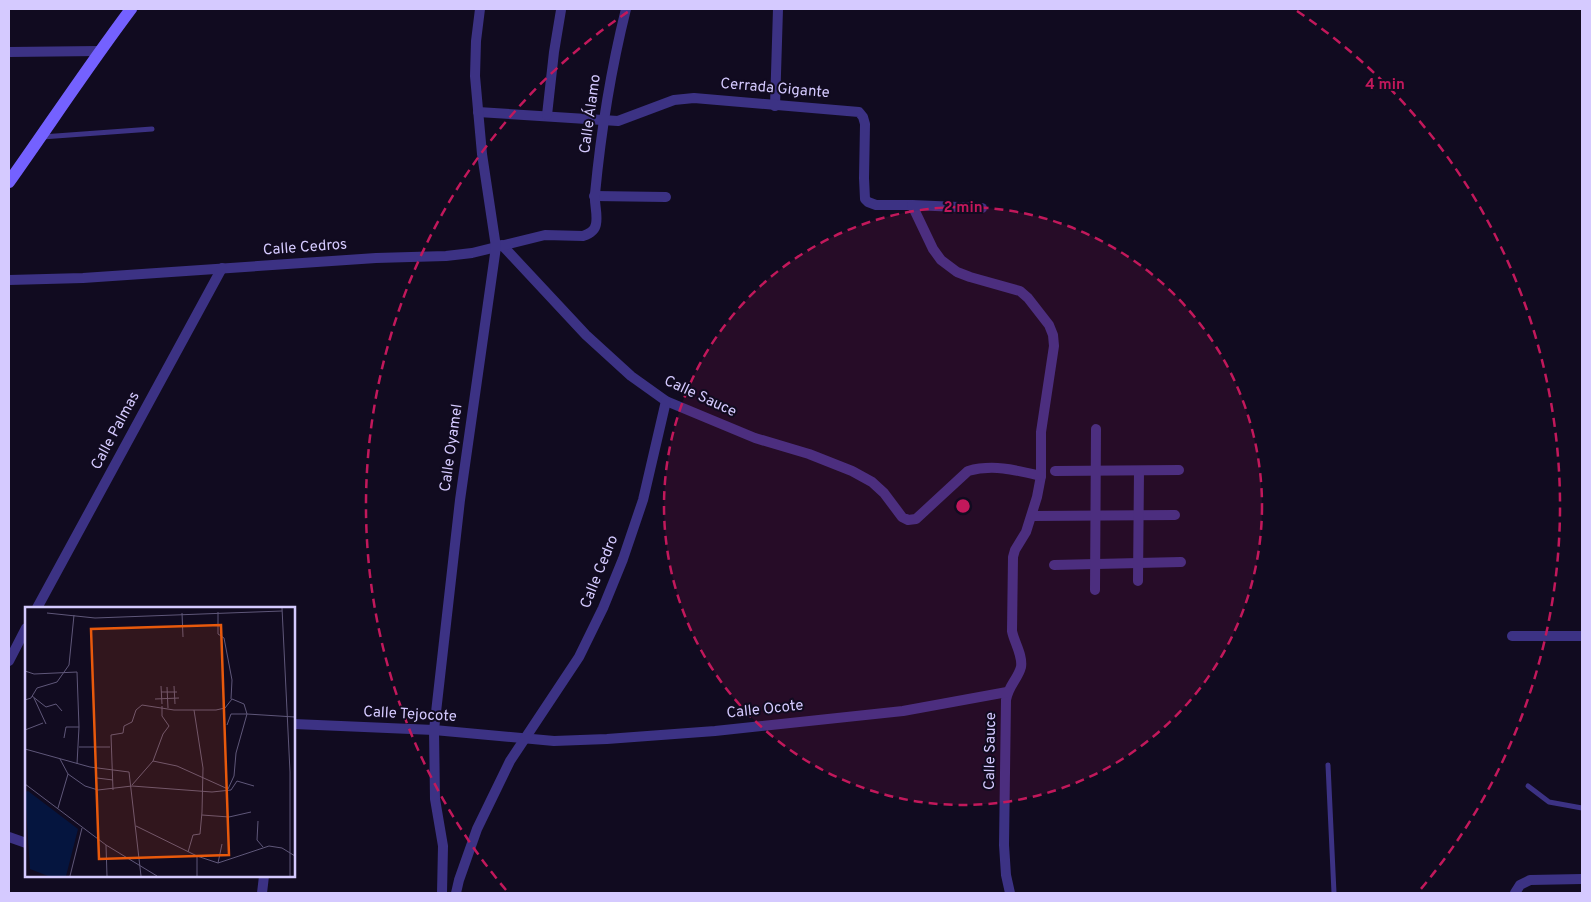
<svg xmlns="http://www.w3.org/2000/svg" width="1591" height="902" viewBox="0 0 1591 902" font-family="Overpass,sans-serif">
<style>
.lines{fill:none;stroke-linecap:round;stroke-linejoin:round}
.lane{stroke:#3c3284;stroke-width:5}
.street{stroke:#3c3284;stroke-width:10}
.secondary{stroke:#7461ff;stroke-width:12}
.ring{fill:none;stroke:#c2185b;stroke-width:2.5;stroke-dasharray:9 6}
.labels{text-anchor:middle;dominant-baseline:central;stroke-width:4;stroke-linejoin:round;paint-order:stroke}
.street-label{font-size:15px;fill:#d5caff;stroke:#110b20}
.inset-road{fill:none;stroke:#5f5779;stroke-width:1}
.view{fill:#e8590c;fill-opacity:0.15;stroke:#e8590c;stroke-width:2.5}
.inset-edge{fill:none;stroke:#d5caff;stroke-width:2.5}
.centre{fill:#c2185b;stroke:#110b20;stroke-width:2.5}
.ring-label{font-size:15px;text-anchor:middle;font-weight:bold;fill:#c2185b;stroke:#110b20;stroke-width:4;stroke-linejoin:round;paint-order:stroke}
</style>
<rect width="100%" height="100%" fill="#110b20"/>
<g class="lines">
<!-- lane -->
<g class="lane">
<polyline points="42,137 152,129"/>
<polyline points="1328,765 1334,893"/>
<polyline points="1528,786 1549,802 1582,808"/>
</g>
<!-- street -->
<g class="street">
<polyline points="9,52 99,51"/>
<polyline points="775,106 778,9"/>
<path d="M478,112L618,121L674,100L694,98L859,112L863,117L865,124L864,178L865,199L868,202L876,205H912L933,249L941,260L957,272L970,277L1020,291L1028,298L1049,325L1053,335L1054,346L1041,432V476L1037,497L1026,532L1015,550L1013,557L1012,631C1014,642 1023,655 1021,667C1018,679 1008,686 1006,700L1004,845L1006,875L1010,893"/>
<polyline points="547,115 554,52 561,10"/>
<polyline points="594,196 666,197"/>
<polyline points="912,205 982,208"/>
<path d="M502,245L586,335L631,376L666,401L755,438L809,454L852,471L872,482L884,493L902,517L908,520L916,519L968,471C993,464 1016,470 1041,476"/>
<path d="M9,280L83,278L376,258L446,256L472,253L545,235L583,236C589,234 595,231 596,224C598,214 594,204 595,194C601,131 611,69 626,9"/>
<polyline points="1055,471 1179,470"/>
<polyline points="1032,516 1175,515"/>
<polyline points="1054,565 1181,562"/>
<polyline points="1138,581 1139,471"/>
<polyline points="1095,590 1096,429"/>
<polyline points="37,608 222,268"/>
<polyline points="1512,636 1582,636"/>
<polyline points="9,661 26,628"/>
<polyline points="294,724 434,730 554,741 607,739 715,731 903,711 1007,692"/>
<polyline points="9,837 26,843"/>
<polyline points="262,893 264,876"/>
<polyline points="442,893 443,846 435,799 434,730 460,500 496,247 482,154 475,76 476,41 480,9"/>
<polyline points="456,893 459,880 477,829 510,761 579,657 603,608 623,559 643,500 666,401"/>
<polyline points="1515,893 1520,885 1530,880 1582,879"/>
</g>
<!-- secondary -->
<path class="secondary" d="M9,182C50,124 89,65 131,9"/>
</g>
<!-- distance rings -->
<circle cx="963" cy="506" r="299" fill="#c2185b" fill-opacity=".12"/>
<g class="ring">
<circle cx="963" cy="506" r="299"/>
<path d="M506 890A597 597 0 0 1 629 11M1297 11A597 597 0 0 1 1420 890"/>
</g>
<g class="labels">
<!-- street labels -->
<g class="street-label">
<text transform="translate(775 89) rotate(5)">Cerrada Gigante</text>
<text transform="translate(591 114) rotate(-82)">Calle Álamo</text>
<text transform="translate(305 248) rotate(-4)">Calle Cedros</text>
<text transform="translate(700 397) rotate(25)">Calle Sauce</text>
<text transform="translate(116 431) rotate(-62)">Calle Palmas</text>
<text transform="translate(452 448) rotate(-82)">Calle Oyamel</text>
<text transform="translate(600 572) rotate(-68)">Calle Cedro</text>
<text transform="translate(765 710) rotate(-6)">Calle Ocote</text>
<text transform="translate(410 715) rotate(3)">Calle Tejocote</text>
<text transform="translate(991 751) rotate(-89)">Calle Sauce</text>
</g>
</g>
<!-- overview -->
<g transform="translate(25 607)">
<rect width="270" height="270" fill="#110b20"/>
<path d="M3,184L53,222L41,269H23L5,262L0,185Z" fill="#05153f"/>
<path class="inset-road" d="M257,1L265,165V269M193,5V27L199,31L207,73L206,92M22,6L70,11L257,4M157,6L158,30M0,64L9,67L52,65L54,120L52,157M136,79L137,97M149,79L150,97M142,80L143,101M136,85H152M7,89L21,100L31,97L37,104M9,91L21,117M130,92L154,91M0,93L6,91L12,81L32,75L44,58L49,8M0,123L18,116M39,131L41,120H54M54,140H85M0,142L65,160L104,165L116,269M35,152L43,167L60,179L73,183L107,179L187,185L206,183L212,174L229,179M128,154L152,159L203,182L209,169L211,146L222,107H206L202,118M72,171L88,173M0,177L81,238L132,269M107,178L128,154L138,127L144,119L137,109V99M88,183L86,128L98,126L99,119L107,115L111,103L117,98L149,103H191L200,101L207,92L219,97L222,107L270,110M33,201L43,167M177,208L204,210L226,205M233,214L232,233L238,240M111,219L172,249L193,256L244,239L257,241L270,249M81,238L82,269M163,245L168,228L175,227L177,205L178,161L169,103M193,256L197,237M45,269L57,221M172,269V249"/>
<path class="view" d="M196,18L204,248L74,252L66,22Z"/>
<rect width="270" height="270" class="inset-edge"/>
</g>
<circle cx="963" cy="506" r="8" class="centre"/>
<g class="ring-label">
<text x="1385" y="89">4 min</text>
<text x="963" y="212">2 min</text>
</g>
<!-- border -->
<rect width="1591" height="902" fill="none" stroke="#d5caff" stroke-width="20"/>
</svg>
